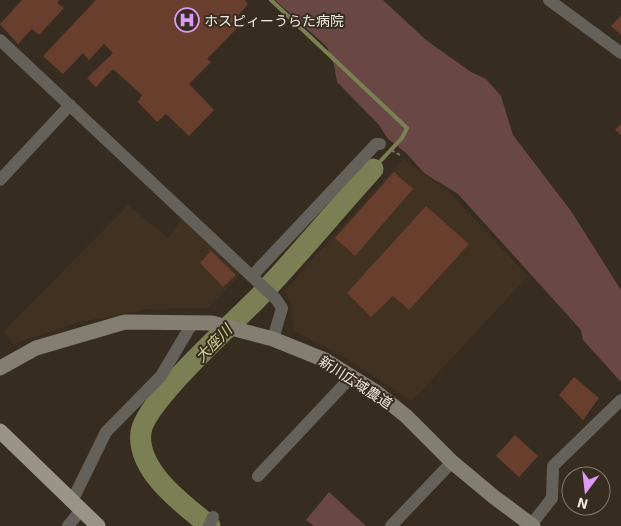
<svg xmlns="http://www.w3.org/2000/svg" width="621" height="526" viewBox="0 0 621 526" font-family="'Exo 2','Noto Sans JP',sans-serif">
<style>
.built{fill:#413120}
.green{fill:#684745}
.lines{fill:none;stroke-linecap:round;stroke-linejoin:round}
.stream{stroke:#7b8054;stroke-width:4}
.river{stroke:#7b8054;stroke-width:21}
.building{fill:#673f2c}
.path{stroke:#7c7268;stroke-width:2;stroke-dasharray:4 2.5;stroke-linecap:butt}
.street{stroke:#64615a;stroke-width:12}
.secondary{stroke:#827e72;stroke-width:15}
.primary{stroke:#999485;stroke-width:15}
.labels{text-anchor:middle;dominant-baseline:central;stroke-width:4;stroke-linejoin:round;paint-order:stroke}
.poi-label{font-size:14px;fill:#f5ede5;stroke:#372c20;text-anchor:start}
.street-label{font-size:14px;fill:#f5ede5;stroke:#372c20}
.water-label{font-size:15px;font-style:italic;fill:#cfd68f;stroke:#372c20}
</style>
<rect width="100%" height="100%" fill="#372c20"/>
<!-- built -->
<g class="built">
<polygon points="404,158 412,166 449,192 528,276 412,401 339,354 294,331 290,302 284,291"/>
<polygon points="128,205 168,238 184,217 242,273 208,308 147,309 76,323 13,344 4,331"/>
</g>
<!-- green -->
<g class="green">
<polygon points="275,0 383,0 426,40 471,72 486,79 501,96 513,135 571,211 621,290 621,382 583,340 581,330 458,194 424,173 406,153 388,139 379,125 337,82 334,65 327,47"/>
<polygon points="329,492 366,526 314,526 306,520"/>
</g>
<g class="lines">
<!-- stream -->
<polyline class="stream" points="271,0 407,128 402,138 373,169"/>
<!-- river -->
<path class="river" d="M210,526C184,505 136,471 141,432C145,402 232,324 257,299C297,257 334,212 373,169"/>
</g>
<!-- building -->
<g class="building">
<polygon points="22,0 59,0 57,3 64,8 39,35 32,29 18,44 0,24"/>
<polygon points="96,0 245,0 248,4 231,24 237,28 207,59 211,62 189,84 214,110 189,136 166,114 157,122 138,102 142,95 113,69 96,87 87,78 113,53 104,44 89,60 83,53 63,74 43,56"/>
<polygon points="621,15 621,35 611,26"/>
<polygon points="621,124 621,135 615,130"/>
<polygon points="394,172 413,189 355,256 335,238"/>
<polygon points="426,206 469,244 409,310 393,296 371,317 347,293"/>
<polygon points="211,251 236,275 223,287 200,263"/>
<polygon points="574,377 599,398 583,420 559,395"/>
<polygon points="515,435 538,456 519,477 496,456"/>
</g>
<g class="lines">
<!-- path -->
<polyline class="path" points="391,150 400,155"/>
<!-- street -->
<g class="street">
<polyline points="549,0 621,53"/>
<polyline points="0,40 276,299 282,308 273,339"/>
<polyline points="0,180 70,105"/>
<polyline points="252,276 376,144 380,144"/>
<polyline points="258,476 352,376"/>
<polyline points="72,501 106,432 161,376 193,322"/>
<polyline points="531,525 552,498 553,466 621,400"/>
<polyline points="68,526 81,510"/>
<polyline points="209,526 213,517"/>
<polyline points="391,526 452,462"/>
</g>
<!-- secondary -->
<polyline class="secondary" points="0,368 36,348 125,322 212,323 273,339 325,360 376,392 406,416 452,462 494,497 533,526"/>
<!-- primary -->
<polyline class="primary" points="0,431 98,526"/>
</g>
<!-- icons -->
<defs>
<g id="hospital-ring" transform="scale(1.25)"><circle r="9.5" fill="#372c20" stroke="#dd99f4" stroke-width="1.5"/><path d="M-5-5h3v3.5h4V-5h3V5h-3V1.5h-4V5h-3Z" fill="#dd99f4"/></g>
</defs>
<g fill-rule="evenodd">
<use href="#hospital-ring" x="187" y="20"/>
</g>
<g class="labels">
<!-- poi labels -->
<g class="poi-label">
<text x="204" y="20">ホスピィーうらた病院</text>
</g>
<!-- street labels -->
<g class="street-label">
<text transform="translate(356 382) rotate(33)">新川広域農道</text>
</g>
<!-- water labels -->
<g class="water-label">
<text transform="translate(213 343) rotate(-46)">大座川</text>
</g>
</g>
<!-- north arrow -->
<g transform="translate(586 491) rotate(195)"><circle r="24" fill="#372c20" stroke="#83796f"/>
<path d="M0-4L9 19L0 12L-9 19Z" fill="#dd99f4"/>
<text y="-8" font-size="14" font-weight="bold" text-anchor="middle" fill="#f5ede5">N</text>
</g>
</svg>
